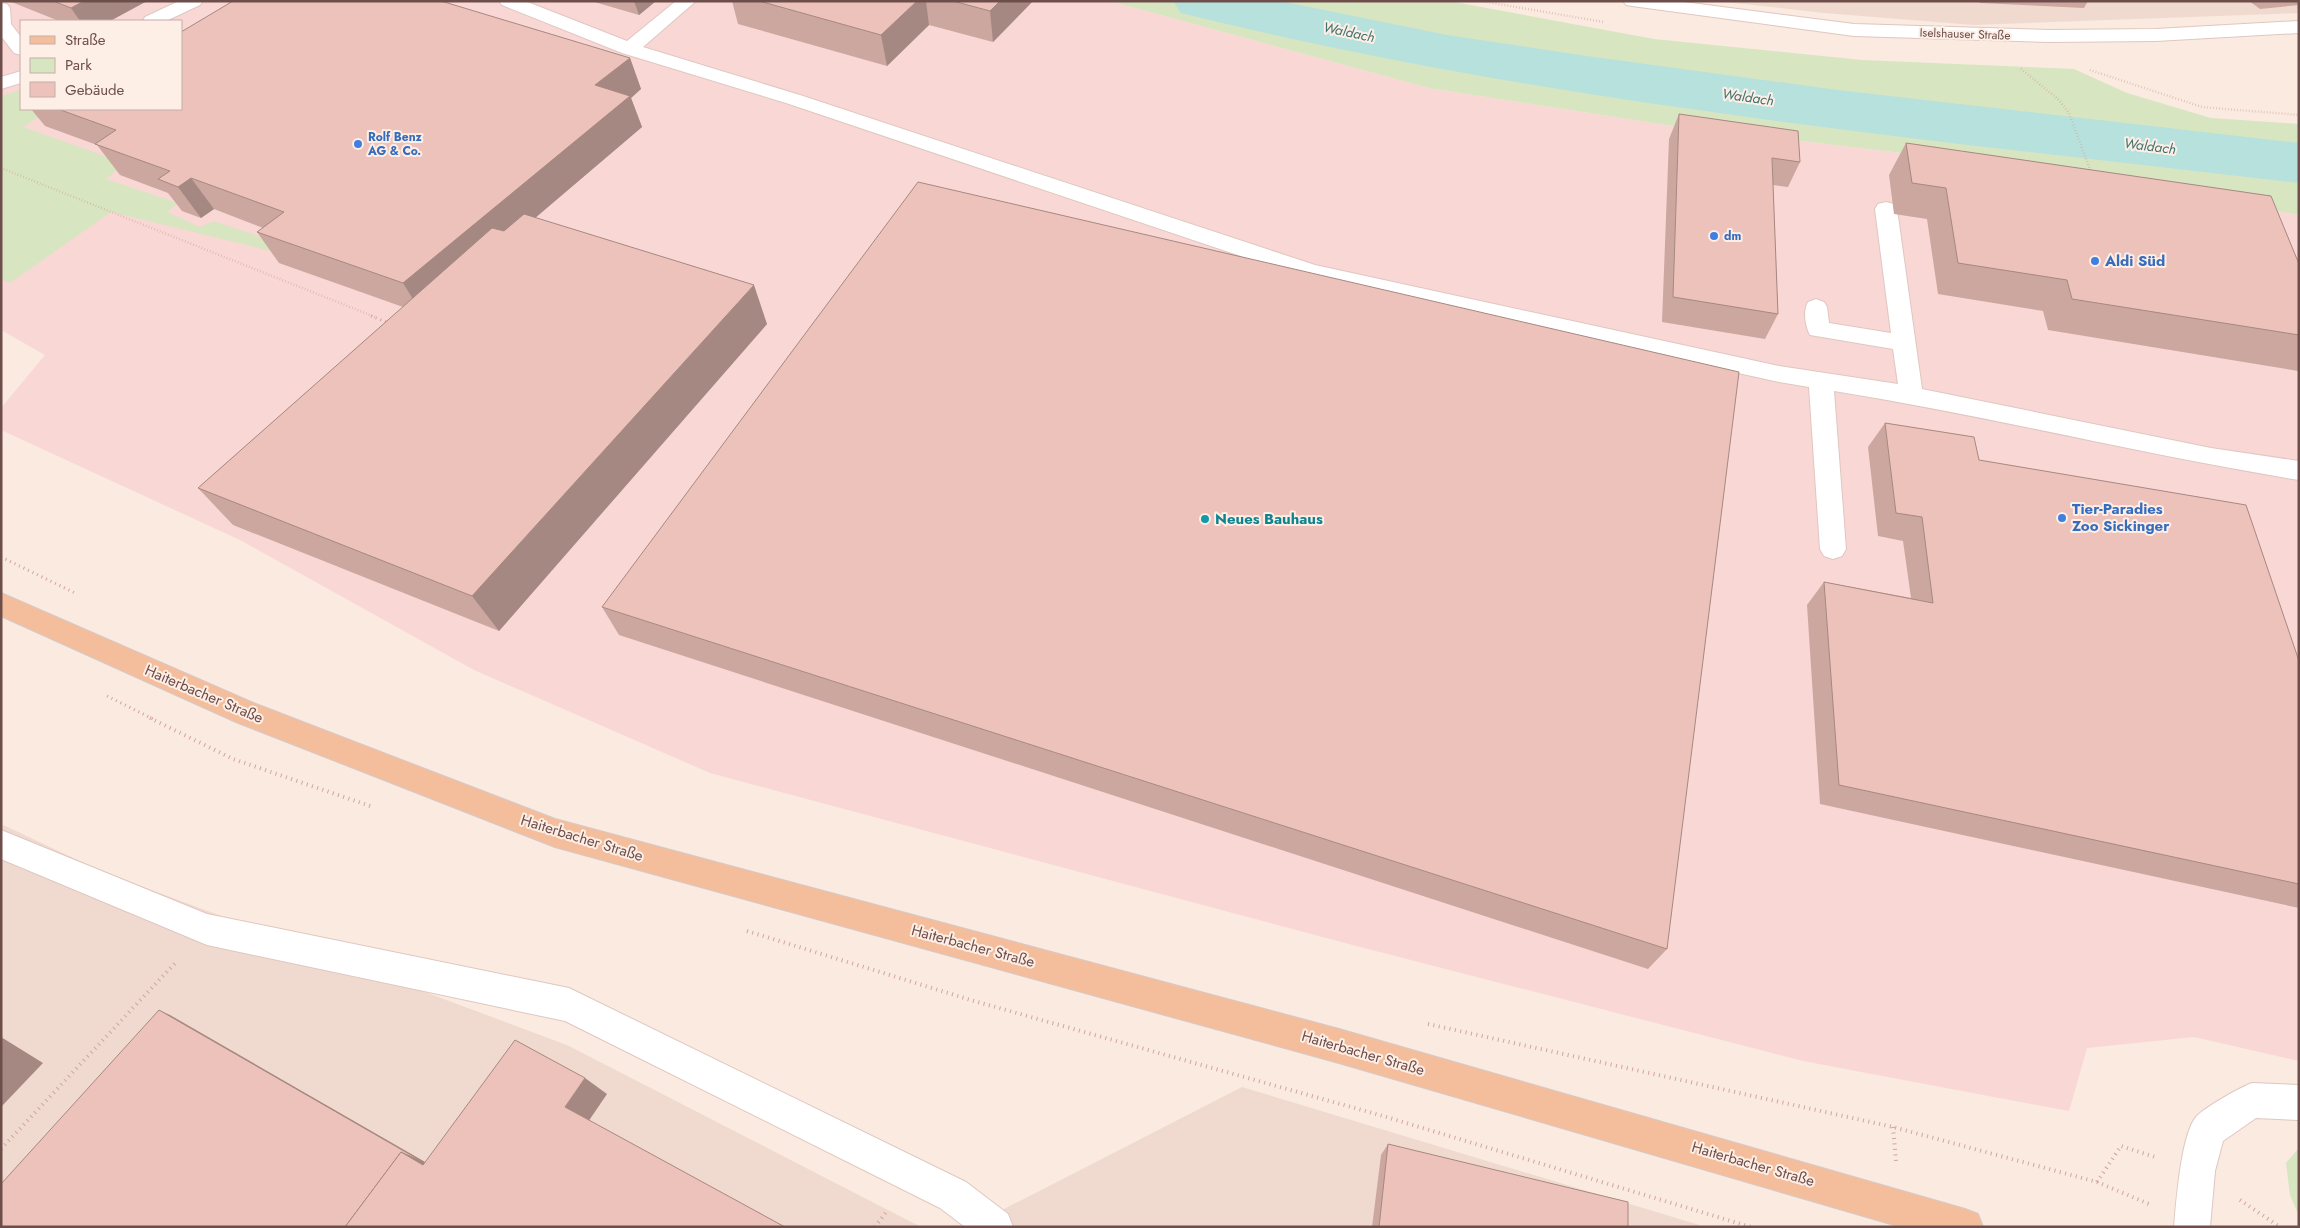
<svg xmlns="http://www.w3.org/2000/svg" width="2300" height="1228" viewBox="0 0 2300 1228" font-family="Jost,sans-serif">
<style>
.residential{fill:#f0dacf}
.commercial{fill:#f9d7d5;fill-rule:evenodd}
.green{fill:#d8e5c1}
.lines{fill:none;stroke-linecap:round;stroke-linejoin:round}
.river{fill:#b7e1dd;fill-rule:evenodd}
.minor-casing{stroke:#dfc7c0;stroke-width:2}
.major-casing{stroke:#d4cac9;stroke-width:2}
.path-far2{stroke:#d1a59e;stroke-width:2.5;stroke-dasharray:0.5 2.5;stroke-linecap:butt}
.path-far1{stroke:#d1a59e;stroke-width:3;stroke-dasharray:1 4;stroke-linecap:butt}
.path{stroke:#d1a59e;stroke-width:4;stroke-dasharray:1 4.5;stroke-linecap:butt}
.minor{fill:#fff;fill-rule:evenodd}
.major{fill:#f4be9d;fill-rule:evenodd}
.wall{fill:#cca7a0}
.shaded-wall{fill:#a68882}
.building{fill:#edc2ba;stroke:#a68882}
.shop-dot{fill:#3f7fe0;stroke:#fdeee6;stroke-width:2}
.culture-dot{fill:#0f9aa8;stroke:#fdeee6;stroke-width:2}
.labels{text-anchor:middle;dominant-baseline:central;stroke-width:4;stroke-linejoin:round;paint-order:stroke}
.far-street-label{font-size:12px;fill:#6e4e4a;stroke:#fdeee6}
.far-shop-label{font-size:12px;font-weight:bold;fill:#366cbe;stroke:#fdeee6;text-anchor:start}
.far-water-label{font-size:14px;font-style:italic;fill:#40736f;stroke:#fdeee6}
.shop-label{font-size:15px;font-weight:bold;fill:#366cbe;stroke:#fdeee6;text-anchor:start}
.culture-label{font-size:15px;font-weight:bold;fill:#0d838f;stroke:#fdeee6;text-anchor:start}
.street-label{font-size:15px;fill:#6e4e4a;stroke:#fdeee6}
</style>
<rect width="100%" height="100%" fill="#faeae0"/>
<!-- residential -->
<g class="residential">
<polygon points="1717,1 2299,1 2299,13 1974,25 1824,13"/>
<polygon points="1,824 103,872 567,1045 921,1227 1,1227"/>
<polygon points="1242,1087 1706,1227 969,1227"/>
</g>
<!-- commercial -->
<path class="commercial" d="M1,1H1109L1429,88L1666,125L2019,167L2299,215V1061L2194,1037L2087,1048L2069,1111L1803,1061L1345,943L710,773L474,670L240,540L1,430V408L45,355L1,330ZM21,21H181V109H21Z"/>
<!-- green -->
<g class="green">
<polygon points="1109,1 1449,1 1654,39 1862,60 2074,69 2127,93 2211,118 2299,124 2299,215 2019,167 1666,125 1429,88"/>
<polygon points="21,90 21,109 51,109 23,127 125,163 106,179 178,203 167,212 200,227 213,221 279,243 271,251 111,212 10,283 1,279 1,96"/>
<polygon points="2299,1148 2299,1216 2290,1195 2286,1163"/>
</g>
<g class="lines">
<!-- river -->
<path class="river" d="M1173,1H1280L1447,35L1587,56L1838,90L2299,143V183C1925,139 1547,104 1181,13Z"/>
<!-- minor casing -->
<g class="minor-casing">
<g id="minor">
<polygon points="179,1 203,1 200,5 166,21 143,21 145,17"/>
<path d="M499,1H525L627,41L676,1H696L643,47L800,95L1315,265L1779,366L1898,384L1893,349L1810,335C1805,326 1803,310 1808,302L1816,299L1824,302L1827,307L1829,323L1891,333L1875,209L1878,204L1886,202L1894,204L1897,209L1922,389L2211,448L2299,461V480C2143,455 1990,416 1834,391L1846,549L1842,556L1833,559L1824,556L1820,549L1809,387L1779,382L1303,277L786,103L622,53L502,5Z"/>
<polygon points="1623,1 1676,1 1854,24 2049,30 2156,29 2299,21 2299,33 2156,41 2049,42 1854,36 1632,6 1626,5"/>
<polygon points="1,3 7,4 10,8 11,24 21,37 21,55 14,53 1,36"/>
<polygon points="21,71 21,83 1,89 1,77"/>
<polygon points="1,830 207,914 569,988 966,1182 1008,1214 1013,1227 965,1227 940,1208 565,1021 207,945 1,859"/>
<path d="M2252,1083L2299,1085V1120L2256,1118L2223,1141L2215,1171L2210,1227H2174C2176,1204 2181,1134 2196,1117C2205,1107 2239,1088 2252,1083Z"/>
</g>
</g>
<!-- major casing -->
<g class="major-casing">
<polygon id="major" points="1,593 256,704 555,819 1339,1029 1965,1209 1978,1214 1983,1227 1901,1227 1339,1063 555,847 236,722 1,616"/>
</g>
<!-- path-far2 -->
<g class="path-far2">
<polyline points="1481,1 1604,22"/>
<polyline points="2021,69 2058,99 2069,113 2091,172"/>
<polyline points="2090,70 2202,107 2299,115"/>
<polyline points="1,168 375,317"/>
</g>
<!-- path-far1 -->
<g class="path-far1">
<polyline points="371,316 389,323"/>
<polyline points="1,557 77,594"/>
<polyline points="107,696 153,719"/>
</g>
<!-- path -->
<g class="path">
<polyline points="150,718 233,759 373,807"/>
<polyline points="747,931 974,1001 1383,1116 1751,1227"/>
<polyline points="1428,1024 1893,1127 2097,1182 2149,1204"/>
<polyline points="1893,1127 1896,1161"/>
<polyline points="1,1149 176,962"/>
<polyline points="2097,1182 2121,1146 2155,1157"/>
<polyline points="2240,1200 2280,1227"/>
<polyline points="875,1227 887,1211"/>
</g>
<!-- minor -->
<use href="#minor" class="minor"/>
<!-- major -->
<use href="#major" class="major"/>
</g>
<!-- wall -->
<g class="wall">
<polygon points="9,1 147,1 110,21 59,21"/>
<polygon points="591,1 656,1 639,15"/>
<polygon points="732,1 1033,1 993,42 929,25 887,66 738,24"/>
<polygon points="1979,1 2088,1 2084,8 1980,3"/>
<polygon points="2249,1 2299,1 2299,5 2260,9"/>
<polygon points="630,58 641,89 631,98 642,127 535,218 767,324 499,631 233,525 198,488 403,307 279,263 257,232 263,228 214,209 201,218 182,211 168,193 120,175 97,145 45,126 31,109 181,109"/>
<polygon points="1679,114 1800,162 1788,187 1773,185 1778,314 1765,339 1662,322 1669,139"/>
<polygon points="1906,143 2299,264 2299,370 2298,371 2048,330 2043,311 1938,294 1927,219 1894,214 1889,175"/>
<polygon points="1885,423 1979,460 2299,661 2299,908 1820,804 1807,605 1824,582 1911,598 1903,541 1878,536 1868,447"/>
<polygon points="602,607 1667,949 1648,969 619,635"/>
<polygon points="1388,1144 1628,1227 1372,1227 1381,1155"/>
</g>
<!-- shaded-wall -->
<g class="shaded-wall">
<polygon points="84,1 147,1 110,21 80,21 71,8"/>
<polygon points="634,1 656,1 639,15"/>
<polygon points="917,1 926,1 929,25 887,66 881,35"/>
<polygon points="1000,1 1033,1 993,42 990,11"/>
<polygon points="630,58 641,89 631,98 642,127 422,314 403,283 595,85"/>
<polygon points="191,178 214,209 201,218 178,187"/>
<polygon points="754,285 767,324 499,631 472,596"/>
<polygon points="159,1010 170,1015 453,1178 386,1227 401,1152"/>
<polygon points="1,1037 43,1063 1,1107"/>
<polygon points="585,1078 607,1094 588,1122 565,1107"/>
</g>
<!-- building -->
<g class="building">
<polygon points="53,1 84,1 71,8"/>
<polygon points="233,1 441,1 630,58 595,85 630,96 403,283 257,232 284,212 191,178 178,187 158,179 170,171 95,144 116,130 58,109 181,109 181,32"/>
<polygon points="759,1 917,1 881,35"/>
<polygon points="953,1 1000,1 990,11"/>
<polygon points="1679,114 1798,131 1800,162 1772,158 1778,314 1673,297"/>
<polygon points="1906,143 2271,196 2299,264 2299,335 2072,299 2067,280 1958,263 1946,188 1912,183"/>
<polygon points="918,182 1739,372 1667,949 602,607"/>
<polygon points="524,214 754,285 472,596 198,488 492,228 504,231"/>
<polygon points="1885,423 1974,437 1979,460 2246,505 2299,661 2299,884 1839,785 1824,582 1933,603 1922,517 1896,513"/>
<polygon points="159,1010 423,1162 401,1152 345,1227 1,1227 1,1184"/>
<polygon points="515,1040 585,1078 565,1107 785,1227 345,1227 401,1152 423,1165"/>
<polygon points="1388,1144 1628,1202 1628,1227 1379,1227"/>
</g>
<!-- markers -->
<g class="shop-dot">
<circle cx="358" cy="144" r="5"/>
<circle cx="1714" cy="236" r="5"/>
<circle cx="2095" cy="261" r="5"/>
<circle cx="2062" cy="518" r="5"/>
</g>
<circle class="culture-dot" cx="1205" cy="519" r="5"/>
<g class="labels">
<!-- far-street labels -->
<g class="far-street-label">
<text transform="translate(1965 34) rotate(2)">Iselshauser Straße</text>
</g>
<!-- far-shop labels -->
<g class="far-shop-label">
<text x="368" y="137">Rolf Benz<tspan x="368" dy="14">AG &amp; Co.</tspan></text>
<text x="1724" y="236">dm</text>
</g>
<!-- far-water labels -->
<g class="far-water-label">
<text transform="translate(1349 32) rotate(12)">Waldach</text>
<text transform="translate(1748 97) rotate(8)">Waldach</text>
<text transform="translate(2150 146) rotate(7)">Waldach</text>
</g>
<!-- shop labels -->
<g class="shop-label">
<text x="2105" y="261">Aldi Süd</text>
<text x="2072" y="509">Tier-Paradies<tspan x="2072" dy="17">Zoo Sickinger</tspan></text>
</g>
<!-- culture labels -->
<g class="culture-label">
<text x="1215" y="519">Neues Bauhaus</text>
</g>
<!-- street labels -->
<g class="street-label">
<text transform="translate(204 694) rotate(23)">Haiterbacher Straße</text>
<text transform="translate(582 838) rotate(17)">Haiterbacher Straße</text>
<text transform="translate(973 946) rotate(15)">Haiterbacher Straße</text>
<text transform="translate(1363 1053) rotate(16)">Haiterbacher Straße</text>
<text transform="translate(1753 1164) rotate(16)">Haiterbacher Straße</text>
</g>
</g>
<!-- border -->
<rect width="2300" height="1228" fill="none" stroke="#6e4e4a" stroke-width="5"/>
<!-- legend -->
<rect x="20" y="20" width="162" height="90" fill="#fdeee6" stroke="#c4aea8"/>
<rect x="30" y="36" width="25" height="8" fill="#f4be9d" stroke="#c4aea8"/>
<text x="65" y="45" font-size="15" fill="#6e4e4a">Straße</text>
<rect x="30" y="58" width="25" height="15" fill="#d8e5c1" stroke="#c4aea8"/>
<text x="65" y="70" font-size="15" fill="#6e4e4a">Park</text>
<rect x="30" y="82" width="25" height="15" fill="#edc2ba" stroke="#c4aea8"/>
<text x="65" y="95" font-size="15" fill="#6e4e4a">Gebäude</text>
</svg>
